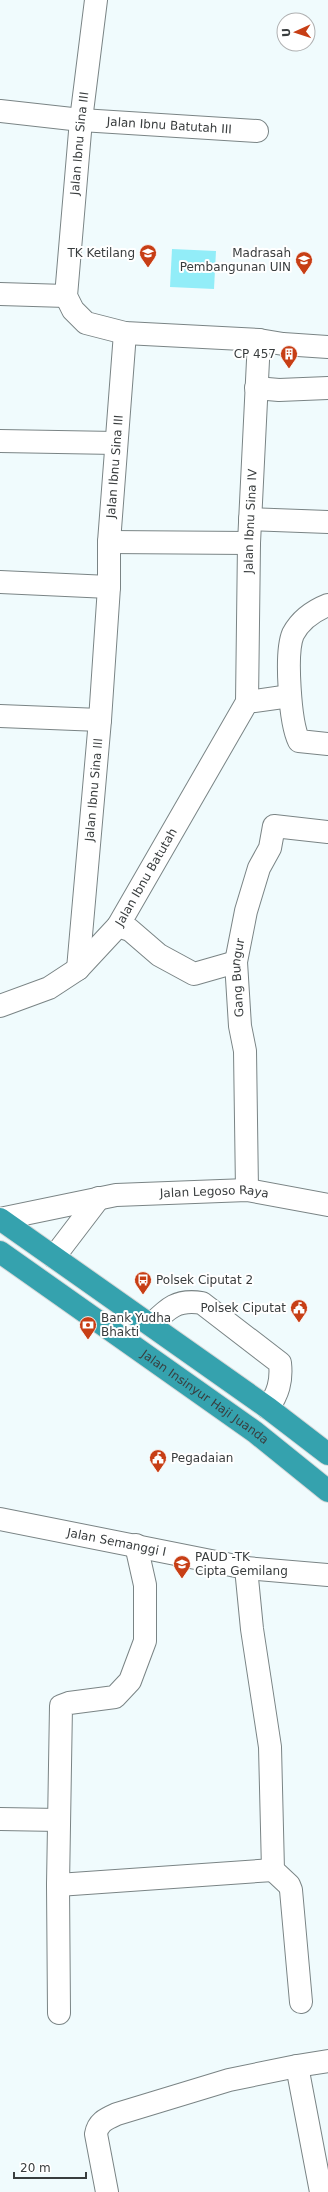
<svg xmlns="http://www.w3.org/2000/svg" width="328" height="2192" viewBox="0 0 328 2192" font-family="'DejaVu Sans',sans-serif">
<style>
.green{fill:#92edf8}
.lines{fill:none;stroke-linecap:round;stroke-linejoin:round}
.minor-casing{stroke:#7a8485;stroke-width:24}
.highway-casing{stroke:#d7d8d8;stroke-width:24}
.minor{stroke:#fff;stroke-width:22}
.highway{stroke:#35a2ae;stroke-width:22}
.labels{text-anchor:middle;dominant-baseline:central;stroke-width:4;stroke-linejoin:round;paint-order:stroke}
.street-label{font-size:12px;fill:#393d3e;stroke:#fff}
.poi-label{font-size:12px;fill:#393d3e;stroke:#fff;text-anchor:end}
</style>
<rect width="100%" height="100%" fill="#f0fbfd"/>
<!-- green -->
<polygon class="green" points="172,249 216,251 214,289 170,287"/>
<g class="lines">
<!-- minor casing -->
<g class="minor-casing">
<g id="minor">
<path id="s1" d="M0,111L81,120L257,131"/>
<polyline points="0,294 66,296"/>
<polyline points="259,340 283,344 328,347"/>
<polyline points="256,388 279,390 328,388"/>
<polyline points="0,441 116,443"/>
<polyline points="250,519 328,522"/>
<polyline points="109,542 249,543"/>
<polyline points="0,582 109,587"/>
<path d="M328,605C313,611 301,619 293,634C285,653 290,723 299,741L328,744"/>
<polyline points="247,702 290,696"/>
<polyline points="0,716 100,720"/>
<polyline points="118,926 130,930 159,955 194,974 236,962"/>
<path id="s2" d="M78,969L100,720L109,587V542L125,333"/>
<path id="s3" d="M0,1006L49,988L78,969L118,926L247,702L249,543L259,340L125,333L86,323L73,310L66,296L81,120L96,0"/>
<path id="s4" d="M247,1190L245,1051L240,1026L236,962L246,911L259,868L270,848L274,826L328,832"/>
<path id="s5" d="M0,1219L116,1195L247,1190L328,1205"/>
<polyline points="54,1257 99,1198"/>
<path d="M151,1325C168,1308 177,1299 202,1303L280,1363C282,1381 278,1394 268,1408"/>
<path id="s6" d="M0,1519L246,1568L328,1575"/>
<polyline points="246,1568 252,1629 270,1747 273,1870 289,1885 291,1890 301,2002"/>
<polyline points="0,1819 59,1820"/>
<polyline points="58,1885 273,1870"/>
<polyline points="59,2013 58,1885 61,1706 69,1703 115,1697 130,1681 145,1641 145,1585 136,1545"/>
<polyline points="297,2066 328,2061"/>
<path d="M107,2192L96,2134C98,2122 106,2119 117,2114L229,2080L297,2066L321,2192"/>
</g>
</g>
<!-- highway casing -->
<g class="highway-casing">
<g id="highway">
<polyline points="0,1219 268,1408 328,1454"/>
<path id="s7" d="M0,1252L255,1432L328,1491"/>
</g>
</g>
<!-- minor -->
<use href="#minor" class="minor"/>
<!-- highway -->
<use href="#highway" class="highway"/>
</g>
<!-- icons -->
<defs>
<g id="school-pin" transform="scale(0.9)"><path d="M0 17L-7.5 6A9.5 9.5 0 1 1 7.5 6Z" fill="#c73e15" stroke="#fff"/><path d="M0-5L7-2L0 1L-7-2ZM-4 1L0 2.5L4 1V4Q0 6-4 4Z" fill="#fff"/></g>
<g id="building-pin" transform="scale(0.9)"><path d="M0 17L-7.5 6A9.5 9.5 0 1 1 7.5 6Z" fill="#c73e15" stroke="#fff"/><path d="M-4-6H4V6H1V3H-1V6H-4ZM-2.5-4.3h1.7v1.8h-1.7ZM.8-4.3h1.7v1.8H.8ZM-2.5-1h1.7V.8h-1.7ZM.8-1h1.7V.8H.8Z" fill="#fff"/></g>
<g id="bus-pin" transform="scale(0.9)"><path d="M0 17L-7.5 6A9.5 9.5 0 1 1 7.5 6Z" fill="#c73e15" stroke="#fff"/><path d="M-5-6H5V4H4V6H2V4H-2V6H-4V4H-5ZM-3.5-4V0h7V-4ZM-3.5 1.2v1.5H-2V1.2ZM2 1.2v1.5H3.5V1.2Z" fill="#fff"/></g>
<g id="civic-pin" transform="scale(0.9)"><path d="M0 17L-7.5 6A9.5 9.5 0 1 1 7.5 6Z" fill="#c73e15" stroke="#fff"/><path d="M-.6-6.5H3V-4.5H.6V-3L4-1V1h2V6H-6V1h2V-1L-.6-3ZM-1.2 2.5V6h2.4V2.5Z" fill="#fff"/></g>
<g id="bank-pin" transform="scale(0.9)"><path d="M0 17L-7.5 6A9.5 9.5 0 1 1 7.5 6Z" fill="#c73e15" stroke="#fff"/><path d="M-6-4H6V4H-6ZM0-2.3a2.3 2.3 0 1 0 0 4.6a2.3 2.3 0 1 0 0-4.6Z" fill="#fff"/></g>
</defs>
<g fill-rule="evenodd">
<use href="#school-pin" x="148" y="253"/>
<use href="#school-pin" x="304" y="260"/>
<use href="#building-pin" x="289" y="354"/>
<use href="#bus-pin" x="143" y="1280"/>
<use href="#civic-pin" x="299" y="1308"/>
<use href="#bank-pin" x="88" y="1325"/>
<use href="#civic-pin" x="158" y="1458"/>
<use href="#school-pin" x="182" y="1564"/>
</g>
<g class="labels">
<!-- street labels -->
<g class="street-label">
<text stroke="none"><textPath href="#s1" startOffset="170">Jalan Ibnu Batutah III</textPath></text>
<text stroke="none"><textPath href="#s3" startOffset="1128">Jalan Ibnu Sina III</textPath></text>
<text stroke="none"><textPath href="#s2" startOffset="504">Jalan Ibnu Sina III</textPath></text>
<text stroke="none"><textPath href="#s3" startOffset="585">Jalan Ibnu Sina IV</textPath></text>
<text stroke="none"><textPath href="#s2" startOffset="180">Jalan Ibnu Sina III</textPath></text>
<text stroke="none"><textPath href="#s3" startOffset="202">Jalan Ibnu Batutah</textPath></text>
<text stroke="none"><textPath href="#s4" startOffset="213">Gang Bungur</textPath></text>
<text stroke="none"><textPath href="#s5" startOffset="217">Jalan Legoso Raya</textPath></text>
<text stroke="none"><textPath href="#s7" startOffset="251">Jalan Insinyur Haji Juanda</textPath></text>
<text stroke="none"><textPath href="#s6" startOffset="119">Jalan Semanggi I</textPath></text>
</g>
<!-- poi labels -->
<g class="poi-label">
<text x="135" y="253">TK Ketilang</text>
<text x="291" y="253">Madrasah<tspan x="291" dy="14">Pembangunan UIN</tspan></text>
<text x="276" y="354">CP 457</text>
<text x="156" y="1280" text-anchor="start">Polsek Ciputat 2</text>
<text x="286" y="1308">Polsek Ciputat</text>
<text x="101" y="1318" text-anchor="start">Bank Yudha<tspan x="101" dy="14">Bhakti</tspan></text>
<text x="171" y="1458" text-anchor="start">Pegadaian</text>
<text x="195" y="1557" text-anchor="start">PAUD -TK<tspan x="195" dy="14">Cipta Gemilang</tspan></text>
</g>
</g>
<!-- north arrow -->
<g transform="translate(296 32) rotate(267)"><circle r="19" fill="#ffffff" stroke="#b0b1b2"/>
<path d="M0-3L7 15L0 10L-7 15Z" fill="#c73e15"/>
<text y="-6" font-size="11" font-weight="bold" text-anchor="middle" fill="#393d3e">U</text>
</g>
<!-- scale -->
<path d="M14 2172v6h72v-6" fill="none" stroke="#393d3e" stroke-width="2"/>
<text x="20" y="2172" font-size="12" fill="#393d3e" stroke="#ffffff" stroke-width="3" paint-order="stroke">20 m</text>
</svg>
